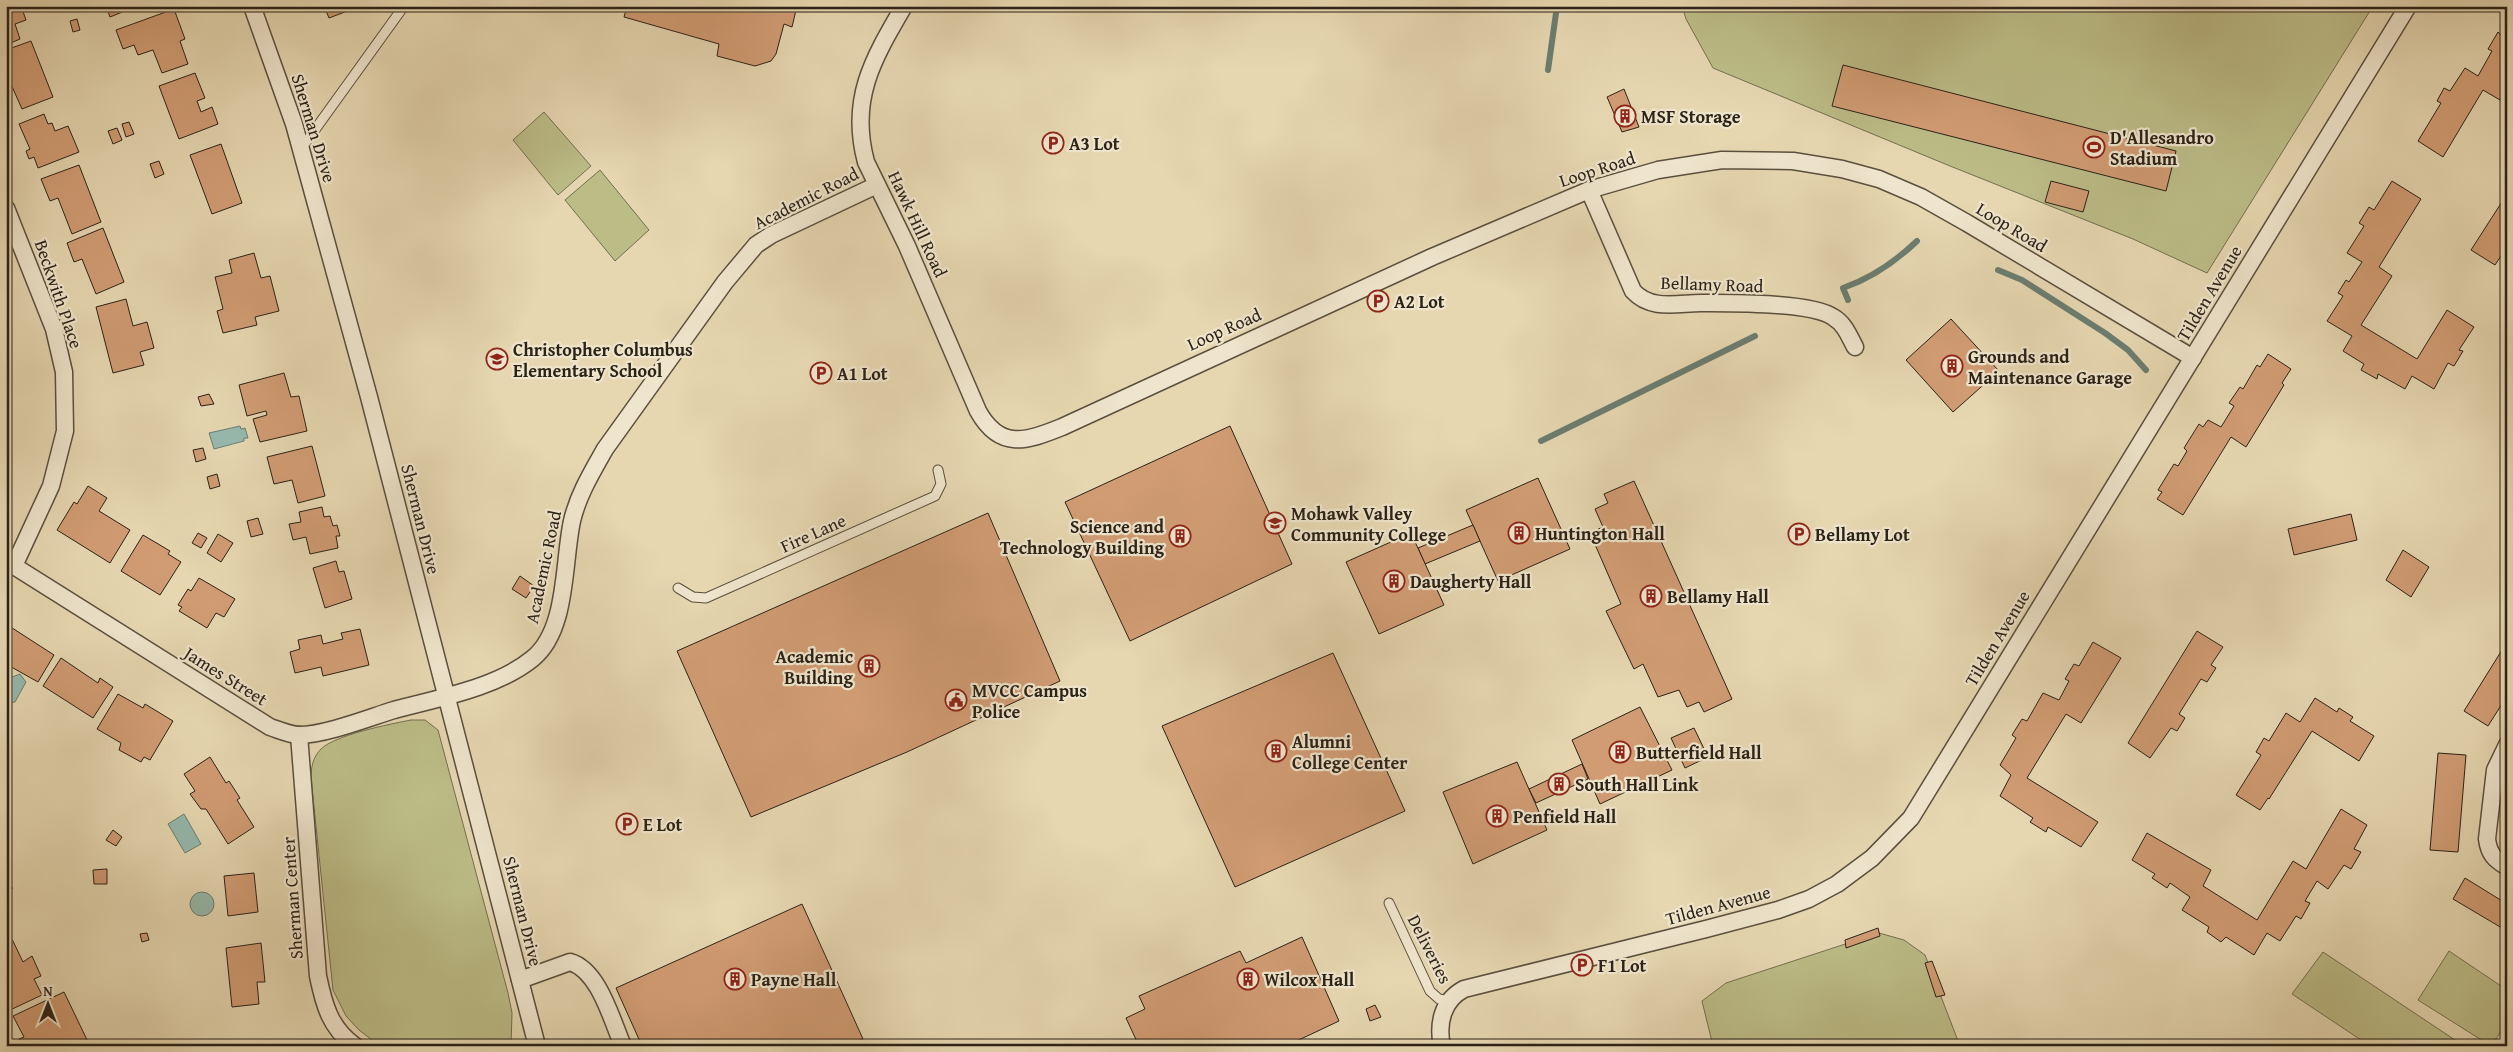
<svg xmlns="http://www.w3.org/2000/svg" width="2513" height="1052" viewBox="0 0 2513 1052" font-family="'Gentium Book Plus',serif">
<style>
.green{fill:#bcbc87;stroke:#746f50}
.water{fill:#96b9ad;stroke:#6b7d71}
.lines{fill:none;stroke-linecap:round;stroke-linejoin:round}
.stream{stroke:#6b7d71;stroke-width:6}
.building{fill:#d19c74;stroke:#2b2218}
.service-casing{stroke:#5a4f3e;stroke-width:11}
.minor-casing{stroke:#5a4f3e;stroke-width:19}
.service{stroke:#efe5cc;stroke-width:9}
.minor{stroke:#efe5cc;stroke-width:16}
.labels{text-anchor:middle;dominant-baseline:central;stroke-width:4.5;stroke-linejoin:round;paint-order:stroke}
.poi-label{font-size:18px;font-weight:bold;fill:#2b2218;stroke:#efe5cc;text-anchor:start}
.street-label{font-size:18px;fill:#2b2218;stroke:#efe5cc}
</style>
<rect width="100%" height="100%" fill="#e6d7b1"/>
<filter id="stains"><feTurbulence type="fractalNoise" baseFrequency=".004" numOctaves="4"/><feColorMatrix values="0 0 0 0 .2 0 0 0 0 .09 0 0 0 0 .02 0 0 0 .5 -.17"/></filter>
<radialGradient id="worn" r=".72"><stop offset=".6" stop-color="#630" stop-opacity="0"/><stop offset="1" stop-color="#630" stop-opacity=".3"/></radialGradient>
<!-- green -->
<g class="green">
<polygon points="1682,6 2373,6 2207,273 2133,239 1950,166 1713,68 1686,19"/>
<polygon points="544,112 591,166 558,195 513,140"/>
<polygon points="600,170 649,230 615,261 565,200"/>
<path d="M411,720H425L438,730L508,993L512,1013L511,1046H380L359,1030L346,1016L333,990L311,778C311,767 313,757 321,749C335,735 390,724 411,720Z"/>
<polygon points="1879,933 1904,940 1925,955 1960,1046 1713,1046 1702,1001 1726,983"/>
<polygon points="2449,951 2507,990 2507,1023 2491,1046 2418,1000"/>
<polygon points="2323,952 2464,1046 2370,1046 2292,994"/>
</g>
<!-- water -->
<g class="water">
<polygon points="240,426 241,429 245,428 248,438 244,438 244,441 214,449 209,433"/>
<polygon points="20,674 26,682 15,702 6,703 6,687 12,677"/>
<polygon points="184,814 201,844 185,853 168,824"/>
<circle cx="202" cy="904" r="12"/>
</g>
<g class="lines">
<!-- stream -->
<g class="stream">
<polyline points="1548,70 1557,6"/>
<polyline points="1998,270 2022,280 2105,333 2128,350 2146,370"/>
<path d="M1848,300L1843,288C1872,278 1895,262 1917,241"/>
<polyline points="1541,441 1755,336"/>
</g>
</g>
<!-- building -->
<g class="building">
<polygon points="6,6 21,6 26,20 15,24 20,39 6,45"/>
<polygon points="106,6 137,6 110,17"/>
<polygon points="324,6 358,6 358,7 329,18"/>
<polygon points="627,6 797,6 792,27 784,24 776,54 771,61 755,66 717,56 719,44 624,17"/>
<polygon points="174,9 185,39 180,41 188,64 162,73 153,50 138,55 134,45 123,49 116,30"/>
<polygon points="77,19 80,30 73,32 70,21"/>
<polygon points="2507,30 2507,88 2500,100 2483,90 2443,157 2418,141 2441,103 2437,101 2444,88 2450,91 2465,68 2478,76 2492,51 2488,49 2498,32 2503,37"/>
<polygon points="31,41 53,97 22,109 6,73 6,50"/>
<polygon points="1843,65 2176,151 2166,191 1832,106"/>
<polygon points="195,73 205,98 197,101 201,112 212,107 218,124 179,139 159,86"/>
<polygon points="1624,89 1639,127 1622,132 1607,97"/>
<polygon points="44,114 48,124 52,123 55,131 68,126 79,152 38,168 34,157 29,159 26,151 30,149 19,124"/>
<polygon points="129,122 134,134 126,137 122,124"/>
<polygon points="117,128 122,140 113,144 108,131"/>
<polygon points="221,144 242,203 212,214 190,155"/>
<polygon points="159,161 164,174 155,178 150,164"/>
<polygon points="79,165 101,222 72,234 58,198 50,201 41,179"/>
<polygon points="2051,181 2089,191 2083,212 2045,202"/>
<polygon points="2392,181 2421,199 2379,267 2392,276 2361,325 2417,359 2447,310 2474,327 2459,350 2463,351 2454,366 2448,363 2434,389 2412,376 2405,389 2378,374 2377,379 2361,370 2364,364 2343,351 2352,336 2327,321 2343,296 2338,293 2346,280 2349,282 2362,262 2347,253 2364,226 2359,223 2369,207 2374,210"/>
<polygon points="2507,194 2507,247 2495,265 2471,250"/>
<polygon points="103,228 124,282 96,294 82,259 74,262 67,243"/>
<polygon points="254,253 261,278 270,276 279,311 255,317 257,325 223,333 217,311 223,309 215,277 232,273 229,260"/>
<polygon points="126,299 133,326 147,322 154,348 140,352 144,365 113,373 96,307"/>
<polygon points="1951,319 1999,371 1953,412 1906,360"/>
<polygon points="2268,354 2291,369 2282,383 2284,385 2246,447 2231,437 2183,515 2157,499 2162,492 2158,490 2174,464 2178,466 2187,451 2184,448 2199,424 2203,427 2208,420 2221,427 2234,406 2229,403 2240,387 2243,389 2257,365 2260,367"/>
<polygon points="284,373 291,397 299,396 307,431 260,442 253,419 267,415 266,411 247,416 239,385"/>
<polygon points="209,394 214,404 201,406 198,397"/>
<polygon points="1230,426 1292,564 1130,641 1065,502"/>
<polygon points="312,446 325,496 298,503 292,480 274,484 267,457"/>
<polygon points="203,448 206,459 196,462 193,450"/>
<polygon points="217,474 220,486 210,489 207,477"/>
<polygon points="1538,478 1570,549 1498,581 1466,510"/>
<polygon points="1634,481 1732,699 1704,712 1699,702 1687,707 1679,690 1658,697 1643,664 1634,669 1606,611 1621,604 1590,533 1603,527 1595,509 1608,503 1604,494"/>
<polygon points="88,486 107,498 99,511 130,530 110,563 57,530 74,502 77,504"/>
<polygon points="322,507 324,517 330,516 333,526 337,525 340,536 336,536 338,548 310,554 306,537 293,540 289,524 301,522 299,512"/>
<polygon points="988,513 1060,681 907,752 751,817 677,651"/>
<polygon points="2351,514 2357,540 2294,555 2288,529"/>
<polygon points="258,518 263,534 251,537 247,521"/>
<polygon points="1473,525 1480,541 1425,564 1418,548"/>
<polygon points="198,533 207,538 201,548 192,543"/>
<polygon points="1411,533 1444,605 1379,634 1346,562"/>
<polygon points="218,534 233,543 221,562 207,553"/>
<polygon points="143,535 170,551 168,554 181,562 160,595 121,571"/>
<polygon points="2403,550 2429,567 2411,597 2386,580"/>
<polygon points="336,561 339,572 344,571 352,599 325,608 313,568"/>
<polygon points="520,576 534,586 526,598 512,589"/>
<polygon points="199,578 235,599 224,617 216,613 207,628 179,611 182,607 178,605 188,589 191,591"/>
<polygon points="6,624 54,655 38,682 6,664"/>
<polygon points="360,629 369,665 323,676 321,667 295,673 290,652 300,649 298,640 321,635 323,644 343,639 341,633"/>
<polygon points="2197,631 2223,647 2211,665 2216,668 2207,682 2201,679 2179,714 2185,718 2177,731 2171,728 2150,758 2128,743"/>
<polygon points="2093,642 2121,658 2081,723 2066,714 2027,778 2098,822 2081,847 2048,827 2046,832 2030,822 2033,818 2000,796 2011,775 2000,765 2016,738 2012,735 2022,719 2027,721 2043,693 2059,700 2069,681 2065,679 2074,664 2079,666"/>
<polygon points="2507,642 2507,696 2488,726 2464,711"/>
<polygon points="1333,653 1405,811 1235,887 1162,726"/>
<polygon points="61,658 98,683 100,678 113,687 93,718 43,686"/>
<polygon points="118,694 143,708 145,704 173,721 150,760 144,757 141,762 119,750 121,743 97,729"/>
<polygon points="2315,698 2337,712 2339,708 2353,717 2350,721 2374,736 2359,761 2312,731 2269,799 2268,798 2260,810 2236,795 2261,755 2256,752 2264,738 2269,741 2286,713 2300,722"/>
<polygon points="1640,707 1672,770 1600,804 1572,740"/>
<polygon points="1694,728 1708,757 1685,768 1671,738"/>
<polygon points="2438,753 2466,755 2458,852 2430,850"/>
<polygon points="210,757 226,783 229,781 240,798 237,800 254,827 228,844 206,809 201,809 190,794 195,791 184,774"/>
<polygon points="1517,762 1547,830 1473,864 1443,792"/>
<polygon points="1582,764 1588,779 1536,803 1529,789"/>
<polygon points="2341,809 2367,825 2354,849 2361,852 2351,869 2344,865 2328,889 2317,881 2305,901 2310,903 2301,919 2296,916 2280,941 2267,933 2254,955 2226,937 2221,942 2207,932 2209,927 2182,910 2190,897 2170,883 2167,888 2152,878 2155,874 2132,860 2147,833 2211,870 2203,886 2257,920 2293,861 2306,869"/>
<polygon points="113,830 122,837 116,846 106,840"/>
<polygon points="107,869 107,884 94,884 93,870"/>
<polygon points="254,873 258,912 228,916 224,876"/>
<polygon points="2465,878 2507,904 2507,931 2453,899"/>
<polygon points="6,881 13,888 6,895"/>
<polygon points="802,904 863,1039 848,1046 642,1046 616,988"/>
<polygon points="1878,928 1880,936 1846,948 1845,940"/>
<polygon points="147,933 149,940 142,942 140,934"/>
<polygon points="1302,937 1339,1021 1286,1046 1139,1046 1126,1018 1145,1009 1139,996 1240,951 1246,963"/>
<polygon points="12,939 23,962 32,956 41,976 34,979 42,995 8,1011 6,941"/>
<polygon points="261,943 265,982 257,982 259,1004 232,1007 226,948"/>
<polygon points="1932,961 1945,995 1936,997 1925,963"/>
<polygon points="64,992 90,1046 22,1046 19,1039 24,1037 13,1016"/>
<polygon points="1375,1005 1381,1017 1370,1021 1366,1009"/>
</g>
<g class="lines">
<!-- service casing -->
<g class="service-casing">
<g id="service">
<polyline points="301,149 404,6"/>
<polyline points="678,588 693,597 706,598 935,496 941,484 938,470"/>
<polyline points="1389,903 1430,991 1439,999 1449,1001"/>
</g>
</g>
<!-- minor casing -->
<g class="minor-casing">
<g id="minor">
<polyline points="252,6 294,124 369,397 537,1046"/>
<path d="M904,6C873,59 849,99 866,162L907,246L978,411C1000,451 1027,441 1062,427L1432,257L1589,190L1658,170L1722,160L1793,161L1842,169L1879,179L1921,197L1967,223L2193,358"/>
<path d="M1589,190L1633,291C1651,311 1678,303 1701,303C1731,303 1811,302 1833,317C1845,324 1849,336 1855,347"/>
<polyline points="6,208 54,329 64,372 65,431 51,486 14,566"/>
<path d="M6,561L270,727C279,730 290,735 299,735C325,735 368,718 394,710C438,698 496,688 532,659C568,631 563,562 572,521C578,495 592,472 605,449L725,282L756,245L771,235L877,185"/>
<path d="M299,735L318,976C324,1005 330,1028 355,1046"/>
<path d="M2507,745L2495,770L2487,839C2489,854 2494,859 2507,867"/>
<path d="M520,980L570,962C599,970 612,1021 623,1046"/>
<path d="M1442,1046C1437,1023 1443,1000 1464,989L1706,929L1778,910L1809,899L1837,884L1872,858L1911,818L2408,6"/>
</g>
</g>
<!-- service -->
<use href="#service" class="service"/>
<!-- minor -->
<use href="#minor" class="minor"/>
</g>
<!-- icons -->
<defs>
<g id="building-ring" transform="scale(1.125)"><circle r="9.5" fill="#efe5cc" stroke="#8f2418" stroke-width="1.5"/><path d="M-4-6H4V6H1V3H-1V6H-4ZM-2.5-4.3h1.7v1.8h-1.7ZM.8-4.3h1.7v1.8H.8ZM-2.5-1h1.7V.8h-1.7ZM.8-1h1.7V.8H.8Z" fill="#8f2418"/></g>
<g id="parking-ring" transform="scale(1.125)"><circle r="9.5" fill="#efe5cc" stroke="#8f2418" stroke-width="1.5"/><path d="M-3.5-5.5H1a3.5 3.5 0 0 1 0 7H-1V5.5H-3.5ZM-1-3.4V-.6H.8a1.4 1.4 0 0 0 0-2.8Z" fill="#8f2418"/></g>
<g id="stadium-ring" transform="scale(1.125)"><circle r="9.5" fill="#efe5cc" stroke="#8f2418" stroke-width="1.5"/><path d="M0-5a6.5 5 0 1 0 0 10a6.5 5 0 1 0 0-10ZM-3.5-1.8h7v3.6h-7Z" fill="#8f2418"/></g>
<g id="school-ring" transform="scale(1.125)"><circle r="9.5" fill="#efe5cc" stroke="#8f2418" stroke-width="1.5"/><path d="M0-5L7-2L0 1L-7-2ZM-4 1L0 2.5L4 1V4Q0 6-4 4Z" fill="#8f2418"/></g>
<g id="university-ring" transform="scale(1.125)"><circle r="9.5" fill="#efe5cc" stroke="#8f2418" stroke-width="1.5"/><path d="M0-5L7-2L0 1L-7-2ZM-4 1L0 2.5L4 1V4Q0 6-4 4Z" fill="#8f2418"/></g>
<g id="civic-ring" transform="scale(1.125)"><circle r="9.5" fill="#efe5cc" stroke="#8f2418" stroke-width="1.5"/><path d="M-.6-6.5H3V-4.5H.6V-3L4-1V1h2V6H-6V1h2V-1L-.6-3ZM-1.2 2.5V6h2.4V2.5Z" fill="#8f2418"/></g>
</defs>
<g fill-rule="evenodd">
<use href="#building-ring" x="1625" y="116"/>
<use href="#parking-ring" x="1053" y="143"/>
<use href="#stadium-ring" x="2094" y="147"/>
<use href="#parking-ring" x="1378" y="301"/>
<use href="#school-ring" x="497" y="359"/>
<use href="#building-ring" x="1952" y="366"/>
<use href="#parking-ring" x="821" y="373"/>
<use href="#university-ring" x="1275" y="523"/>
<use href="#building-ring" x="1519" y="533"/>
<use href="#parking-ring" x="1799" y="534"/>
<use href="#building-ring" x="1180" y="536"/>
<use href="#building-ring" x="1394" y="581"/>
<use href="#building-ring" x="1651" y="596"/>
<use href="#building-ring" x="869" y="666"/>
<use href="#civic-ring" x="956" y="700"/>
<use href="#building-ring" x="1276" y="751"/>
<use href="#building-ring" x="1620" y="752"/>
<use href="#building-ring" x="1559" y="784"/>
<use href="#building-ring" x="1497" y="816"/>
<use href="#parking-ring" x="627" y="824"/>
<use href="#parking-ring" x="1582" y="965"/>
<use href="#building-ring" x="735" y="979"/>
<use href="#building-ring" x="1248" y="979"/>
</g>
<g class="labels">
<!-- poi labels -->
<g class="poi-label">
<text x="1641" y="116">MSF Storage</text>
<text x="2110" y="137">D'Allesandro<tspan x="2110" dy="21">Stadium</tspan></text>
<text x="1069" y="143">A3 Lot</text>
<text x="1394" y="301">A2 Lot</text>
<text x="513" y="349">Christopher Columbus<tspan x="513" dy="21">Elementary School</tspan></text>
<text x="1968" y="356">Grounds and<tspan x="1968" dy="21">Maintenance Garage</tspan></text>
<text x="837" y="373">A1 Lot</text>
<text x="1291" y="513">Mohawk Valley<tspan x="1291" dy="21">Community College</tspan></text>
<text x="1164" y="526" text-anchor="end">Science and<tspan x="1164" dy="21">Technology Building</tspan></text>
<text x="1535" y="533">Huntington Hall</text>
<text x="1815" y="534">Bellamy Lot</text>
<text x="1410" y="581">Daugherty Hall</text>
<text x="1667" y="596">Bellamy Hall</text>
<text x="853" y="656" text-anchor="end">Academic<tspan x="853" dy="21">Building</tspan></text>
<text x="972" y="690">MVCC Campus<tspan x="972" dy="21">Police</tspan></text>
<text x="1292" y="741">Alumni<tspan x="1292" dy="21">College Center</tspan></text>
<text x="1636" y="752">Butterfield Hall</text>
<text x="1575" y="784">South Hall Link</text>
<text x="1513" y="816">Penfield Hall</text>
<text x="643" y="824">E Lot</text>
<text x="1598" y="965">F1 Lot</text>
<text x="751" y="979">Payne Hall</text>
<text x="1264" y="979">Wilcox Hall</text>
</g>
<!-- street labels -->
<g class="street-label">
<text transform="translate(314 128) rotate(73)">Sherman Drive</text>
<text transform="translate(1597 169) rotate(-18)">Loop Road</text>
<text transform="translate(806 198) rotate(-27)">Academic Road</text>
<text transform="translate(918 224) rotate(65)">Hawk Hill Road</text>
<text transform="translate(2012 227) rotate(31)">Loop Road</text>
<text transform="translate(1712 284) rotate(2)">Bellamy Road</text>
<text transform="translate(2209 293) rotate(-59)">Tilden Avenue</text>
<text transform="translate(59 294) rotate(71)">Beckwith Place</text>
<text transform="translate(1224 329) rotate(-24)">Loop Road</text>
<text transform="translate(421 519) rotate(76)">Sherman Drive</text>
<text transform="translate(813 533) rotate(-24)">Fire Lane</text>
<text transform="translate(543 567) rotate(-78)">Academic Road</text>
<text transform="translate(1997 638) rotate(-59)">Tilden Avenue</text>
<text transform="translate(226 676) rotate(32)">James Street</text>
<text transform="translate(292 898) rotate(-94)">Sherman Center</text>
<text transform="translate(1718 905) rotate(-15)">Tilden Avenue</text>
<text transform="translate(523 911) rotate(76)">Sherman Drive</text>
<text transform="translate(1430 949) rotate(63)">Deliveries</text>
</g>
</g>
<!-- margin -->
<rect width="2513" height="1052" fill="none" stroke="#e6d7b1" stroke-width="25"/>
<rect x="8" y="8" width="2498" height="1037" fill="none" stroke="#2b2218" stroke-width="2.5"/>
<rect x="12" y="12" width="2488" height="1027" fill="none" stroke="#2b2218"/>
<!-- north arrow -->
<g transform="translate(48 1004)" stroke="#efe5cc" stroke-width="4" paint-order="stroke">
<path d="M0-4L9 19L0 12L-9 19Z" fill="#2b2218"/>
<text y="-8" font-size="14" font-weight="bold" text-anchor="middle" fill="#2b2218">N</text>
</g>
<rect width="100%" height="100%" filter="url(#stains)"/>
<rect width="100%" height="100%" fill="url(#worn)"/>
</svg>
